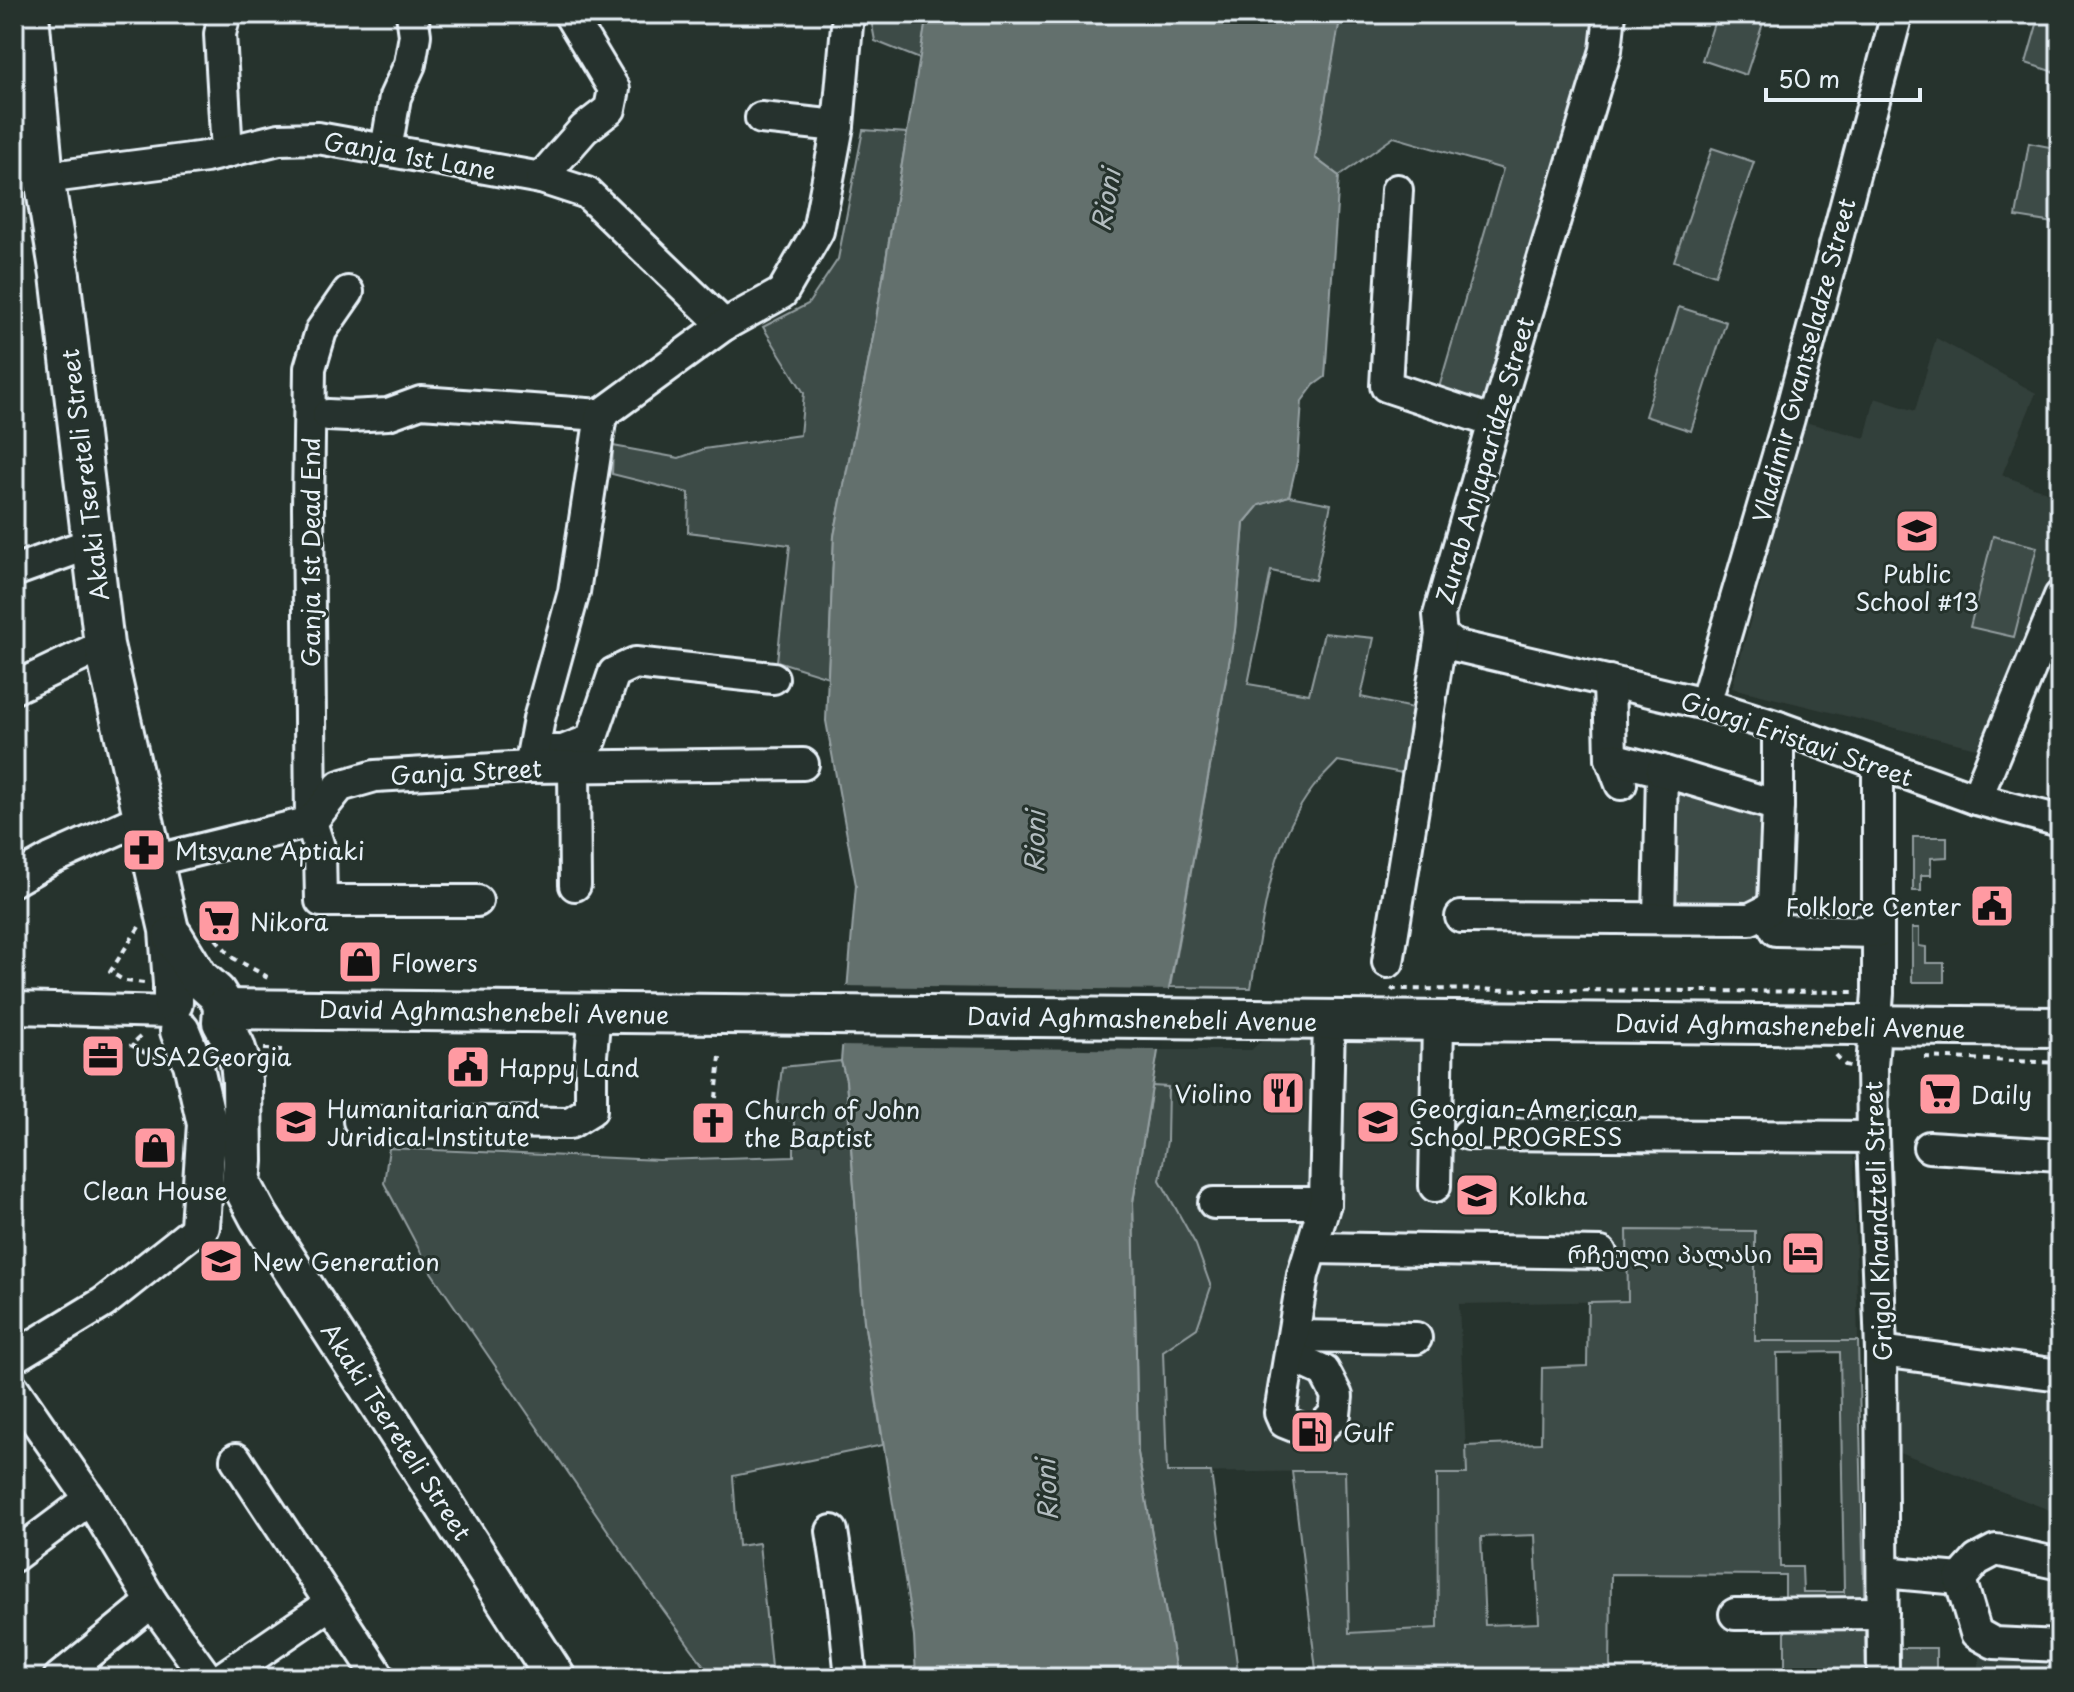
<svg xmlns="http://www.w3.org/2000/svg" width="2074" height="1692" viewBox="0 0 2074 1692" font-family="'Playpen Sans','Noto Sans Georgian',sans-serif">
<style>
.built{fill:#333f3a}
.green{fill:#3e4b47;stroke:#939ea0;stroke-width:2;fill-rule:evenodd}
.water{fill:#636f6d;stroke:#98a3a5;stroke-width:2}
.pier{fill:#26332d}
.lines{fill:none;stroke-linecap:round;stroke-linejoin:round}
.minor-casing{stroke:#e8f1f8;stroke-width:36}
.major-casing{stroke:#e8f1f8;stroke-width:44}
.path{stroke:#e8f1f8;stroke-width:4;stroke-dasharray:6 6;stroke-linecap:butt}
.minor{stroke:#26332d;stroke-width:30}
.major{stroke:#26332d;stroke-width:38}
.labels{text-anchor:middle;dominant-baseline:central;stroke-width:6;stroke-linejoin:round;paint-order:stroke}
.street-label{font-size:24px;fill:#e8f1f8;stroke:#26332d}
.poi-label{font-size:24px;fill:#e8f1f8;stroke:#26332d;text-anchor:start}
.water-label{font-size:26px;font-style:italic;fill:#b3bdc0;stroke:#26332d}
</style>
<rect width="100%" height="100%" fill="#26332d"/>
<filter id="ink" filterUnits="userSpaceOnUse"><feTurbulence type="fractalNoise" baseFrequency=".0125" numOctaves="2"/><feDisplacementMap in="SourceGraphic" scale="16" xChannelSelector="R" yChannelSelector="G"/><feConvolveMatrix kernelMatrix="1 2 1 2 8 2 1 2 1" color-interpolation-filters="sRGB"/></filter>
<g filter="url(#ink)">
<!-- built -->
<g class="built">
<polygon points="1936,338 2036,393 2002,475 2060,497 2060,565 1980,749 1732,688 1805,422 1865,438 1875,398 1915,411"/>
<polygon points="1267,1036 1327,1040 1437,1041 1436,1134 1853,1137 1858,1341 1755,1341 1755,1232 1628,1301 1459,1304 1467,1474 1437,1474 1438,1628 1349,1634 1345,1471 1167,1473 1163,1351 1197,1328 1196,1245 1160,1180 1167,1141 1168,1088 1152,1086 1158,1050 1251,1050"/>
<polygon points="1895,1358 2060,1381 2060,1514 1894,1450"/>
<polygon points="1979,1649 2060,1651 2060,1678 1979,1678"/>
</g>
<!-- green -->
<g class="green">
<polygon points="870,14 927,14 920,59 875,41"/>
<polygon points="1340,14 1598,15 1586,75 1483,404 1438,391 1503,169 1394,137 1339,176 1315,158"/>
<polygon points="1717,14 1766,14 1746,75 1702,60"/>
<polygon points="2040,14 2060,14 2060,74 2026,63"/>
<polygon points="863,130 907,133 872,343 834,536 828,677 777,661 790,545 688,532 689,493 612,474 613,446 679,458 704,449 800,435 804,393 763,327 808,304 838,259"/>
<polygon points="2029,143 2060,149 2060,224 2016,217"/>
<polygon points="1712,148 1754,162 1715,275 1674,261"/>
<polygon points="1679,307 1726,322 1691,431 1645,416"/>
<path d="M1289,496L1331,504L1315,580L1271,571L1248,684L1309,694L1324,633L1374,638L1361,697L1431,712L1419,776L1338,761C1330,770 1320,779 1313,788C1269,845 1263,920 1251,988L1170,987L1235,630L1244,523L1259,505Z"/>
<polygon points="1993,536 2037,547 2014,637 1970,627"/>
<polygon points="1674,780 1769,809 1766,902 1675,903"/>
<polygon points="1913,837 1947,837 1947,857 1931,858 1931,875 1921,875 1921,891 1913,891"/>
<polygon points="1912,928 1919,928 1919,946 1926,947 1926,963 1944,963 1944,982 1912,982"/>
<polygon points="841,1061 846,1080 864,1321 883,1445 733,1476 738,1546 759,1543 772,1678 713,1678 643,1582 431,1272 384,1183 389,1148 659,1160 794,1156 794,1120 776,1118 782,1067"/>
<polygon points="1152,1086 1168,1087 1167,1141 1160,1180 1196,1245 1211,1287 1197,1328 1163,1351 1167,1472 1211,1472 1239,1678 1177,1678 1138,1453 1133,1202"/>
<path d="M1627,1230L1755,1231V1341H1858L1866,1678H1785V1575L1611,1574L1610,1678H1317L1292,1471H1345L1349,1633L1438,1628L1437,1474H1467L1466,1446L1541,1443L1542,1368L1587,1366L1588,1302L1628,1301ZM1840,1352L1844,1592H1803L1802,1567H1780L1777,1353ZM1535,1535L1539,1623L1485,1625L1481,1537Z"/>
<rect x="1897" y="1648" width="39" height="30"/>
</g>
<!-- water -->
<polygon class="water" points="927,14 1341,14 1315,158 1339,176 1325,377 1314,385 1302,401 1298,458 1289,496 1259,505 1244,523 1235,630 1162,1027 1133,1202 1138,1453 1177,1678 916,1678 914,1637 864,1321 846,1080 841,1061 856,885 826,721 834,536 872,343"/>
<!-- pier -->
<polygon class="pier" points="843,986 1173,990 1162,1050 838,1046"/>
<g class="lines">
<!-- minor casing -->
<g class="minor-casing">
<g id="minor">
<polyline points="225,14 220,34 227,152"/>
<polyline points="761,118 838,126"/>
<polyline points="386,150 395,97 410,64 415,35 412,14"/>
<polyline points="44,178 206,157 279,139 318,138 541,178 587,193 724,325"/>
<polyline points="541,178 584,129 610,109 614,89 569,14"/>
<polyline points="1397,190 1386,386 1494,422"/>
<polyline points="348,292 321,331 310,368 308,508 311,822 320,850 321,901 477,901"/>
<polyline points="328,415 348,416 388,414 421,402 601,415"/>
<polyline points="14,571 92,543"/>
<polyline points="1441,635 1453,645 1705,704 1778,727 1976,799 2060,821"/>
<polyline points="1609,681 1611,758 1621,784"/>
<polyline points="14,688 104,645"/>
<polyline points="1705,704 1789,418 1897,14"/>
<polyline points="539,751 563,751 591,740 614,673 635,663 773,678"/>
<polyline points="1611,758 1662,771 1659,918"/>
<polyline points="1878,764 1878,993 1872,1066 1873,1137 1881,1351 1883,1678"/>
<polyline points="574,766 575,885"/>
<polyline points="530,767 539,719 574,592 601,415 724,325 782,293 818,231 838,126 848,14"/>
<polyline points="1662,771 1778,806"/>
<polyline points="1976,799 2060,596"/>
<polyline points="153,861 311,822 340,786 375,776 530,767 803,764"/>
<polyline points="14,880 51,859 143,818"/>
<polyline points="1766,911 1776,930 1878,932"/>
<polyline points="1461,917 1750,919 1766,911 1774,904 1778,806 1778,727"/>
<polyline points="1388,962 1441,635 1439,615 1494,422 1606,50 1610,14"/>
<polyline points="14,1008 171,1012"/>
<polyline points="359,1121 570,1123 591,1110 591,1055 595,1012"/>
<polyline points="1468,1134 1873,1137"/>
<polyline points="1929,1147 2060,1155"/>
<polyline points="1435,1186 1438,1021"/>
<polyline points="1214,1203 1325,1203"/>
<polyline points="1312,1248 1601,1253"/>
<polyline points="1294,1336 1416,1338"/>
<polyline points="1881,1351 2060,1375"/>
<polyline points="1291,1356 1324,1371 1337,1396 1335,1414 1322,1427"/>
<polyline points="14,1357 103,1303 200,1226"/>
<polyline points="14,1389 90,1499 152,1602 207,1678"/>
<polyline points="1299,1428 1284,1422 1280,1413 1303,1275 1325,1203 1329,1019"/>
<polyline points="236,1459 380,1678"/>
<polyline points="832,1531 844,1609 851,1678"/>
<polyline points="14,1556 90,1499"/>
<polyline points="1883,1572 1960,1579"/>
<polyline points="1960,1579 1976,1633 1994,1643 2060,1646"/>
<polyline points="1960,1579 1977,1560 1996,1550 2060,1564"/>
<polyline points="1735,1614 1883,1613"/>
<polyline points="59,1678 152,1602"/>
<polyline points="222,1678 330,1604"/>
</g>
</g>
<!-- major casing -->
<g class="major-casing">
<g id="major">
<polyline points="29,14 44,178 60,275 104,645 169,930 173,984 173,1003"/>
<polyline points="173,936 198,977 216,993 221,1001 223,1009 222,1022 235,1046 240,1062 242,1081 243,1161 241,1183 259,1217 556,1678"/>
<polyline points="223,1009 2060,1027"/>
<polyline points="180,1031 193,1063 207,1124 200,1226"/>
</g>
</g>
<!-- path -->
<g class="path">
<polyline points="200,921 233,958 266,976 263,982"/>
<polyline points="139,927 110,972 125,981 145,983"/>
<polyline points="1392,991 1393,989 1854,992"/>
<polyline points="140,1037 131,1045 159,1061"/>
<polyline points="264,1049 282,1050"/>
<polyline points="1836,1055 1845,1065 1850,1066"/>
<polyline points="1924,1057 2060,1063"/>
<polyline points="716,1098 720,1057"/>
</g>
<!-- minor -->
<use href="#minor" class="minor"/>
<!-- major -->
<use href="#major" class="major"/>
</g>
</g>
<!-- icons -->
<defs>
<g id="school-square" transform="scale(2.3)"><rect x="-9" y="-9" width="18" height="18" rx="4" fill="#ff9aa2" stroke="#26332d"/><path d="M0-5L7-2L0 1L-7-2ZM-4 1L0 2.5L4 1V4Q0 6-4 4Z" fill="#111"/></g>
<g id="pharmacy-square" transform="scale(2.3)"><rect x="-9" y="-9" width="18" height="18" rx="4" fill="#ff9aa2" stroke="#26332d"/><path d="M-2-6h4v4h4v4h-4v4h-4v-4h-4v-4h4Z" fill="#111"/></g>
<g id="civic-square" transform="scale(2.3)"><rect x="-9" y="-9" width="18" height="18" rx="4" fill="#ff9aa2" stroke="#26332d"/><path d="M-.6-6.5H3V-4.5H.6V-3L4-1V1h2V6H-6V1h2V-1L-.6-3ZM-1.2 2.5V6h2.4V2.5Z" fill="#111"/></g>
<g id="supermarket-square" transform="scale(2.3)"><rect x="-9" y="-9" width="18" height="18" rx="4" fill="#ff9aa2" stroke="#26332d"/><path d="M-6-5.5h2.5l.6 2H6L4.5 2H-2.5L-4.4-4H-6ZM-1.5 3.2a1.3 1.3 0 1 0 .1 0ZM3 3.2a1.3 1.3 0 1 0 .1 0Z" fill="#111"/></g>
<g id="shop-square" transform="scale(2.3)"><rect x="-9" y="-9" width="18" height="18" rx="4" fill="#ff9aa2" stroke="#26332d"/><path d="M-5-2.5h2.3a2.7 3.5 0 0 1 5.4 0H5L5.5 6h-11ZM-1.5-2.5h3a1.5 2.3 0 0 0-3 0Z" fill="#111"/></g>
<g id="office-square" transform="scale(2.3)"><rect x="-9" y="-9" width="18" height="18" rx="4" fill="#ff9aa2" stroke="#26332d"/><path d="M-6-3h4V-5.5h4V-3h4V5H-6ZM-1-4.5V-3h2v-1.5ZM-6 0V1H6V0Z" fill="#111"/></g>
<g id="restaurant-square" transform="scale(2.3)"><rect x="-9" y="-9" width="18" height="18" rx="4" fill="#ff9aa2" stroke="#26332d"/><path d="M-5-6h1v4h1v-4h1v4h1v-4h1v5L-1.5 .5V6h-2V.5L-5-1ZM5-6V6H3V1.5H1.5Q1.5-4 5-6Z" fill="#111"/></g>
<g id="university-square" transform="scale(2.3)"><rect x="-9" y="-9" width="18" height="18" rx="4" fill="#ff9aa2" stroke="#26332d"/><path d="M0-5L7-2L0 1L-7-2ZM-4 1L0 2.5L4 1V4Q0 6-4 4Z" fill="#111"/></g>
<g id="church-square" transform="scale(2.3)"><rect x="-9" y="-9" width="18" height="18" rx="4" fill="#ff9aa2" stroke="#26332d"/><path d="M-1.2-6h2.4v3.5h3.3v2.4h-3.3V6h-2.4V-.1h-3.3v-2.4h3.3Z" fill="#111"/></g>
<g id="hotel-square" transform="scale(2.3)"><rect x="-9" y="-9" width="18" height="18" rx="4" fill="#ff9aa2" stroke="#26332d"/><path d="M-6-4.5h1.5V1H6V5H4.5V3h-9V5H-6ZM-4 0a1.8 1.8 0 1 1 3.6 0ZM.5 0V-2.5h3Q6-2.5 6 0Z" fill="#111"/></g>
<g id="fuel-square" transform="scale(2.3)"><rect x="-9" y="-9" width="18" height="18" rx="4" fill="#ff9aa2" stroke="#26332d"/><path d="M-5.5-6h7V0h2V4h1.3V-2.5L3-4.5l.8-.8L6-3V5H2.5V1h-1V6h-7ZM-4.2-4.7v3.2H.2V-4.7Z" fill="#111"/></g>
</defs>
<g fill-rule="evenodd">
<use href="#school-square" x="1917" y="531"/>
<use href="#pharmacy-square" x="144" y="850"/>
<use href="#civic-square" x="1992" y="906"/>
<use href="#supermarket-square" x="219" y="921"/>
<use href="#shop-square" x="360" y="962"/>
<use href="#office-square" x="103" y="1056"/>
<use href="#civic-square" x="468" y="1067"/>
<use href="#restaurant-square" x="1283" y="1093"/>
<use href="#supermarket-square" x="1940" y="1094"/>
<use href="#university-square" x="296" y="1122"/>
<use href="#school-square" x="1378" y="1122"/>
<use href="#church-square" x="713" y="1123"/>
<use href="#shop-square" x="155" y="1148"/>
<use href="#university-square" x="1477" y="1195"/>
<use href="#hotel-square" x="1803" y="1253"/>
<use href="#university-square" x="221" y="1261"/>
<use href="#fuel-square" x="1312" y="1432"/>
</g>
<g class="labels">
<!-- street labels -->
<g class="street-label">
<text transform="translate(410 155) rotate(10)">Ganja 1st Lane</text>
<text transform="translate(1803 360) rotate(-75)">Vladimir Gvantseladze Street</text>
<text transform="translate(1484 460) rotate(-74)">Zurab Anjaparidze Street</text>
<text transform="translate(84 475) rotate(-97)">Akaki Tsereteli Street</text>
<text transform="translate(310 552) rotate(-90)">Ganja 1st Dead End</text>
<text transform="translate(1797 738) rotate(19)">Giorgi Eristavi Street</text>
<text transform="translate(466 771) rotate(-3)">Ganja Street</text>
<text transform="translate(494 1011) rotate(1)">David Aghmashenebeli Avenue</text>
<text transform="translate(1142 1018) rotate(1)">David Aghmashenebeli Avenue</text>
<text transform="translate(1790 1025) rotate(1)">David Aghmashenebeli Avenue</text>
<text transform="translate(1877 1221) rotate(-92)">Grigol Khandzteli Street</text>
<text transform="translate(397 1431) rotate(57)">Akaki Tsereteli Street</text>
</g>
<!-- poi labels -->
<g class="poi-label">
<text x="1917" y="573" text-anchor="middle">Public<tspan x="1917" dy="28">School #13</tspan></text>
<text x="175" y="850">Mtsvane Aptiaki</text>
<text x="1961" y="906" text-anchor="end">Folklore Center</text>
<text x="250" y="921">Nikora</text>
<text x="391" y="962">Flowers</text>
<text x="134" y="1056">USA2Georgia</text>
<text x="499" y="1067">Happy Land</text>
<text x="1252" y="1093" text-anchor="end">Violino</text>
<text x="1971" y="1094">Daily</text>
<text x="327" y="1108">Humanitarian and<tspan x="327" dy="28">Juridical Institute</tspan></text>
<text x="1409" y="1108">Georgian-American<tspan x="1409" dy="28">School PROGRESS</tspan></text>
<text x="744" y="1109">Church of John<tspan x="744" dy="28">the Baptist</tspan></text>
<text x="155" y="1190" text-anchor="middle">Clean House</text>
<text x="1508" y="1195">Kolkha</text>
<text x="1772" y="1253" text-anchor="end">რჩეული პალასი</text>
<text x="252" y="1261">New Generation</text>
<text x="1343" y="1432">Gulf</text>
</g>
<!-- water labels -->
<g class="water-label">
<text transform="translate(1105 200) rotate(-80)">Rioni</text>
<text transform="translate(1034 842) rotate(-89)">Rioni</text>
<text transform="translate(1046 1490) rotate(-93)">Rioni</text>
</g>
</g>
<!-- margin -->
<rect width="2074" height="1692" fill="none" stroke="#26332d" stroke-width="48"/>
<rect x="24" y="24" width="2026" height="1644" fill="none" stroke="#e8f1f8" stroke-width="3" filter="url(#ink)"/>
<!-- scale -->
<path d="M1766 88v12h154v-12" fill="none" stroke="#e8f1f8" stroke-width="4"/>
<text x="1778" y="88" font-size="24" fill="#e8f1f8" stroke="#26332d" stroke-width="6" paint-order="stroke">50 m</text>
</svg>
